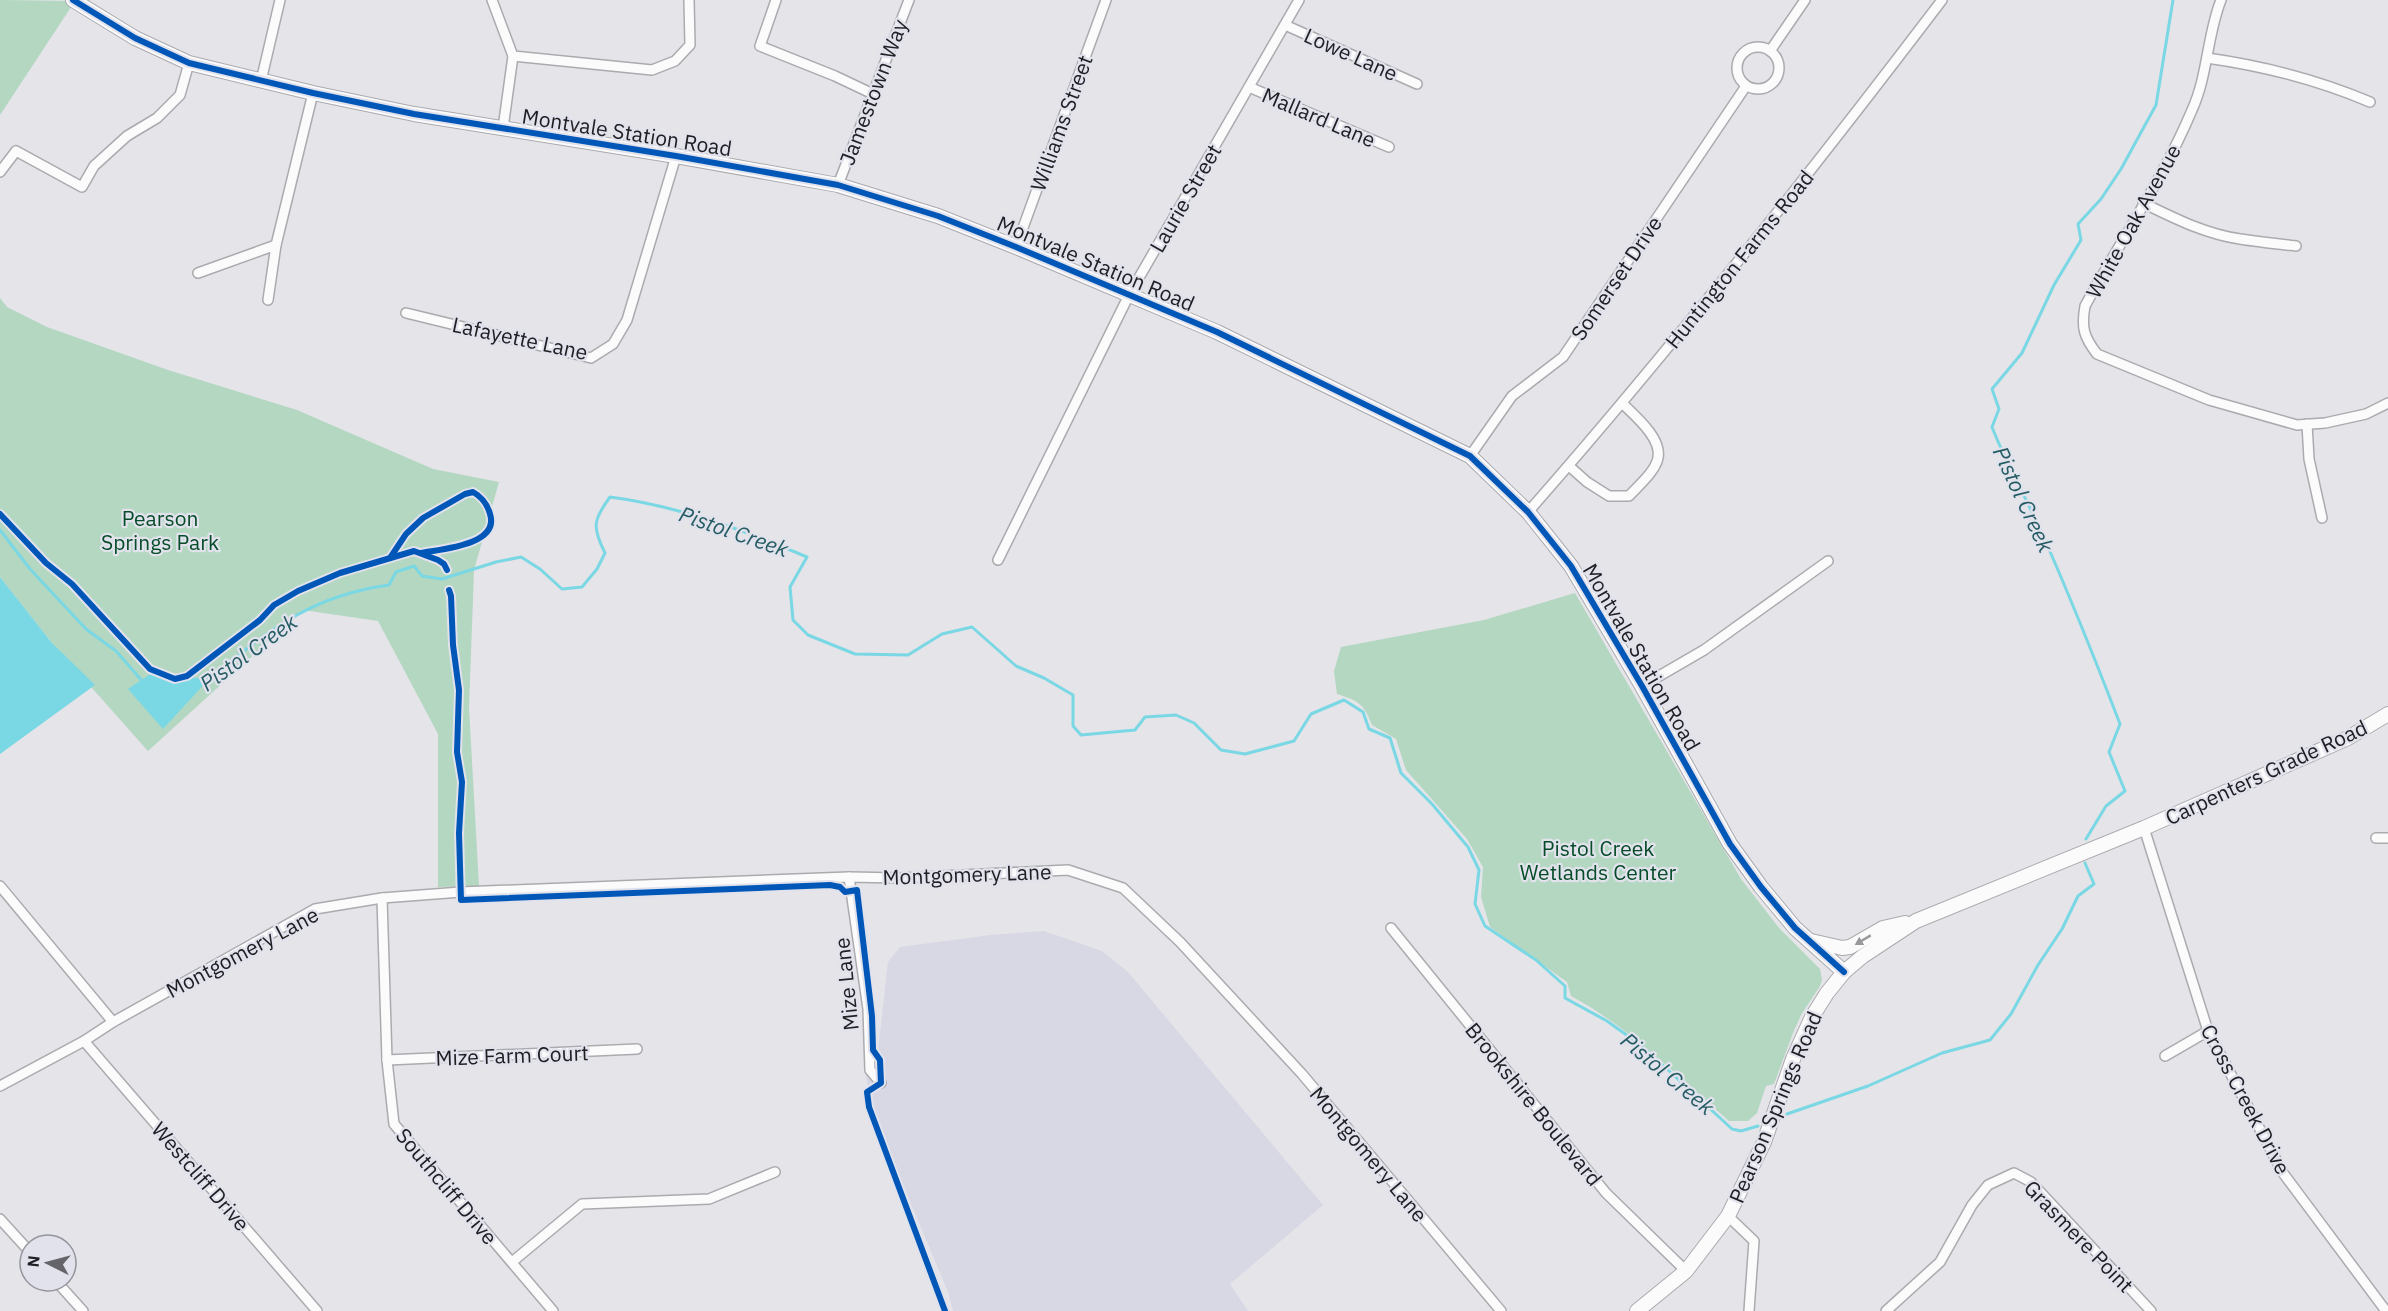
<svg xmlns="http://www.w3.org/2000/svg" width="2388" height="1311" viewBox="0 0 2388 1311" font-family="'IBM Plex Sans',sans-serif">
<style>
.built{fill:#d7d8e4}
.green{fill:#b3d7c1}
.water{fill:#7ad7e4}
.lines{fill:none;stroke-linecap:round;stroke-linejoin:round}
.stream{stroke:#7ad7e4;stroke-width:3}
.street-casing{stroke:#ababaf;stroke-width:12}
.secondary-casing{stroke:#ababaf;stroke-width:16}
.street{stroke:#fbfbfc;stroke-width:9}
.secondary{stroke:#fbfbfc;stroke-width:14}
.cycleway-casing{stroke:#e1e2ec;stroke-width:10}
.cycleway{stroke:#0057b8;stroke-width:6}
.oneway{fill:#98989b}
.labels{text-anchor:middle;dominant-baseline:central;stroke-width:4.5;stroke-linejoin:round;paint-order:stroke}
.street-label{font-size:21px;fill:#202024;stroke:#e1e2ec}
.park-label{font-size:21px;fill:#064c29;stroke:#e1e2ec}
.water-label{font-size:22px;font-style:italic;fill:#255c63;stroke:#e1e2ec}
</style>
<rect width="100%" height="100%" fill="#e4e4e9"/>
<!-- built -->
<polygon class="built" points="1044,931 1102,951 1128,972 1323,1205 1230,1284 1248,1311 953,1311 948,1292 877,1123 870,1099 864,1063 878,1051 888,962 900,947 991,935"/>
<!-- green -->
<g class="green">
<polygon points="0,0 75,1 0,115"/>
<polygon points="0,298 7,307 47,327 168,370 297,410 433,469 499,482 474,570 469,708 479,886 438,887 438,734 378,621 303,610 148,751 52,643 0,577"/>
<path d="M1575,593L1741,879L1779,928L1820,969L1822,980L1820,986L1801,1015L1793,1033L1774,1084L1766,1086L1757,1113L1748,1121H1729C1677,1076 1632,1029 1571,996L1567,982L1490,927L1481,897L1483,867L1467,839L1406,770L1396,739L1372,725C1364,704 1359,701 1337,694L1334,671L1341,647L1484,620Z"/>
</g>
<!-- water -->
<g class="water">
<polygon points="0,577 52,643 95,685 0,754"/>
<polygon points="155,671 208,680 163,729 128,689"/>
</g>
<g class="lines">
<!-- stream -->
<g class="stream">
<polyline points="0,530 30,569 86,629 116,651 143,682"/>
<path d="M205,682C266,633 308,596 389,585L396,572L414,566L422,576L442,579L496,562L521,557L540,569L562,589L582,587L597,569L605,553C592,527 593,520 610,497C678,506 744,530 807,557L790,587L793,620L808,635L855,654L908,655L942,634L972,627L1016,666L1044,678L1073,695V726L1081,735L1135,730L1145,717L1176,715L1194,723L1221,750L1245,754L1294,741L1311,714L1344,700L1363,712L1369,729L1390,738L1401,773L1432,804L1468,847L1479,870L1475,904L1485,926L1536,960L1565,986V998L1607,1021L1642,1046L1732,1129L1741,1131L1758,1126"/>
<path d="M2086,839L2106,806L2125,791L2109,752L2120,724C2095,659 2069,594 2041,531C2025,496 2006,463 1992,427L1999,409L1992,389L2022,353L2054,285L2081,240L2078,224L2101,199L2121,169L2156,105L2173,0"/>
<polyline points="1787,1114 1868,1086 1942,1053 1990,1040 2011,1014 2038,965 2062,929 2078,896 2094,884 2085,863"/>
</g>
<!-- street casing -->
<g class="street-casing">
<g id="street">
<polyline points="492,0 513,56 503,128"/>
<polyline points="776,0 760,46 835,76 873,94"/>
<path d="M2221,0C2207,35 2208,75 2192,110C2164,177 2120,242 2085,306C2081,328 2084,337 2097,354L2209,400L2297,425L2325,423L2366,414L2388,403"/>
<polyline points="1285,25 1417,84"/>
<circle cx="1758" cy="68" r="21"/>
<polyline points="1770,51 1805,0"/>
<polyline points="513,56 652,70 675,61 690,45 689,0"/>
<path d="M2207,58C2264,66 2318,80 2370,102"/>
<polyline points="261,81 280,0"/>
<polyline points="1249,87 1389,147"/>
<polyline points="0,172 16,151 82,187 94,166 127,136 157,118 180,95 189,63"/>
<polyline points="838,185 909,0"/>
<path d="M2143,203C2174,218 2205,234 2240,239C2259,242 2278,244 2296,246"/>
<polyline points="276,245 313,93"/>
<polyline points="1016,247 1106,0"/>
<polyline points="198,273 276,245 268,300"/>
<polyline points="406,313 591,358 613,344 627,320 676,156"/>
<polyline points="2307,424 2309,459 2322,518"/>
<polyline points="1470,456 1512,396 1563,357 1746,86"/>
<path d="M1569,466L1587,482L1609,496H1629C1638,486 1655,472 1658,458C1662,438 1635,416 1622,403"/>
<path d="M1528,512C1673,347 1809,175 1942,0"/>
<polyline points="998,560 1129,295 1299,0"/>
<polyline points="1642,686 1704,650 1828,561"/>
<polyline points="2144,828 2208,1031 2283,1173 2386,1311"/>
<polyline points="2376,838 2388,838"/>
<polyline points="849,877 868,1009 870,1070 881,1083"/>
<polyline points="0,886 113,1022"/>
<polyline points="382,898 387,1060 394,1124 553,1311"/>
<polyline points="1391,928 1606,1193 1686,1271"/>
<polyline points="84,1041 317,1311"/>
<polyline points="2165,1056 2208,1031"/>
<polyline points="387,1060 637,1049"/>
<polyline points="0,1086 84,1041 113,1022 315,909 382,898 461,892 849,877 900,878 1068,870 1123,888 1180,942 1302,1074 1501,1311"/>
<polyline points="1728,1216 1754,1241 1749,1311"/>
<polyline points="0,1219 30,1252"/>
<polyline points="512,1262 582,1204 709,1199 775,1172"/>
<polyline points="56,1281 83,1311"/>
<polyline points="1886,1311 1940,1262 1972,1205 1988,1185 2014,1173 2031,1182 2151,1311"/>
</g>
</g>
<!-- secondary casing -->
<g class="secondary-casing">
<g id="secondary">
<polyline points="73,0 135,38 189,63 313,93 414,114 676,156 838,185 938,216 1016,247 1217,332 1470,456 1528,512 1571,566 1642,686 1730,844 1761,887 1795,928 1844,972"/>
<polyline points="1811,941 1842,948 1850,947 1883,928 1905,923"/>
<polyline points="1637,1311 1686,1271 1728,1216 1764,1142 1793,1059 1812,1017 1827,993 1844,972 1863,956 1916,921 2144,828 2348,738 2388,714"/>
</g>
</g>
<!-- street -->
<use href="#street" class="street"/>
<!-- secondary -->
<use href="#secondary" class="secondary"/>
<!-- cycleway casing -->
<g class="cycleway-casing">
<g id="cycleway">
<polyline points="73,0 135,38 189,63 313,93 414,114 676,156 838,185 938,216 1016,247 1217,332 1470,456 1528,512 1571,566 1642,686 1730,844 1761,887 1795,928 1844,972"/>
<polyline points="0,514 46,563 72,584 150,669 175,679 187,676 260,620 274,605 298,591 340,573 414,551 438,560 444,564 447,570"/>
<path d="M390,558L406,534L423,518L465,494L473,492C482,497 487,503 490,514C500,545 441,549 421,553"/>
<polyline points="449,590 451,596 453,645 459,690 457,752 462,782 459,833 461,900 830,885 840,887 845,892 857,890 872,1016 873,1050 880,1060 881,1083 867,1092 869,1107 945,1311"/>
</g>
</g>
<!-- cycleway -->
<use href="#cycleway" class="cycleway"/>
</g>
<!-- one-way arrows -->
<defs><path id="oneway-solid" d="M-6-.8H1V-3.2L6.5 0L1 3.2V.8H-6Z" transform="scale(1.5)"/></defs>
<use class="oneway" href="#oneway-solid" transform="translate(1863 940) rotate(149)"/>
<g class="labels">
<!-- street labels -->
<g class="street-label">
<text transform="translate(1351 54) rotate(24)">Lowe Lane</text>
<text transform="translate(873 92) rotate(-69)">Jamestown Way</text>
<text transform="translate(1319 117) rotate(23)">Mallard Lane</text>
<text transform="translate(1061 123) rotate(-70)">Williams Street</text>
<text transform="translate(627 132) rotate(9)">Montvale Station Road</text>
<text transform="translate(1185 198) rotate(-60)">Laurie Street</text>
<text transform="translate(2133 221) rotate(-61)">White Oak Avenue</text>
<text transform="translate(1739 259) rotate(-51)">Huntington Farms Road</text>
<text transform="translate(1096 263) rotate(23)">Montvale Station Road</text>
<text transform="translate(1616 278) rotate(-56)">Somerset Drive</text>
<text transform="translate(520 338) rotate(12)">Lafayette Lane</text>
<text transform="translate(1642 657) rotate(60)">Montvale Station Road</text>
<text transform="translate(2266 772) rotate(-25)">Carpenters Grade Road</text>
<text transform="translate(967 874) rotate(-2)">Montgomery Lane</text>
<text transform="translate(242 952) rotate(-28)">Montgomery Lane</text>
<text transform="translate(846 984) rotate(-96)">Mize Lane</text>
<text transform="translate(512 1055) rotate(-2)">Mize Farm Court</text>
<text transform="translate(2246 1099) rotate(62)">Cross Creek Drive</text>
<text transform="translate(1534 1104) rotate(51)">Brookshire Boulevard</text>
<text transform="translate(1775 1107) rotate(-67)">Pearson Springs Road</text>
<text transform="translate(1369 1154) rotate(50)">Montgomery Lane</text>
<text transform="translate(201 1176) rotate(49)">Westcliff Drive</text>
<text transform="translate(447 1186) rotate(50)">Southcliff Drive</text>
<text transform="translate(2079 1236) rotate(46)">Grasmere Point</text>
</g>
<!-- park labels -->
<g class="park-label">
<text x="160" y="518">Pearson<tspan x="160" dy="24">Springs Park</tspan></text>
<text x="1598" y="848">Pistol Creek<tspan x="1598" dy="24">Wetlands Center</tspan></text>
</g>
<!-- water labels -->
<g class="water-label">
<text transform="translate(2024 499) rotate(65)">Pistol Creek</text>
<text transform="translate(734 531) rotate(19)">Pistol Creek</text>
<text transform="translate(248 652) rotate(-36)">Pistol Creek</text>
<text transform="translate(1668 1073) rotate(40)">Pistol Creek</text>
</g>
</g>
<!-- north arrow -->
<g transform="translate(48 1263) rotate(276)"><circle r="28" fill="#e1e2ec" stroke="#94949c" stroke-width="1.5"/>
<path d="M0-4.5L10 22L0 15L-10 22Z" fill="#656569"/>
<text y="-9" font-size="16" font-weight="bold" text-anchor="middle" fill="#202024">N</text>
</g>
</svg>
